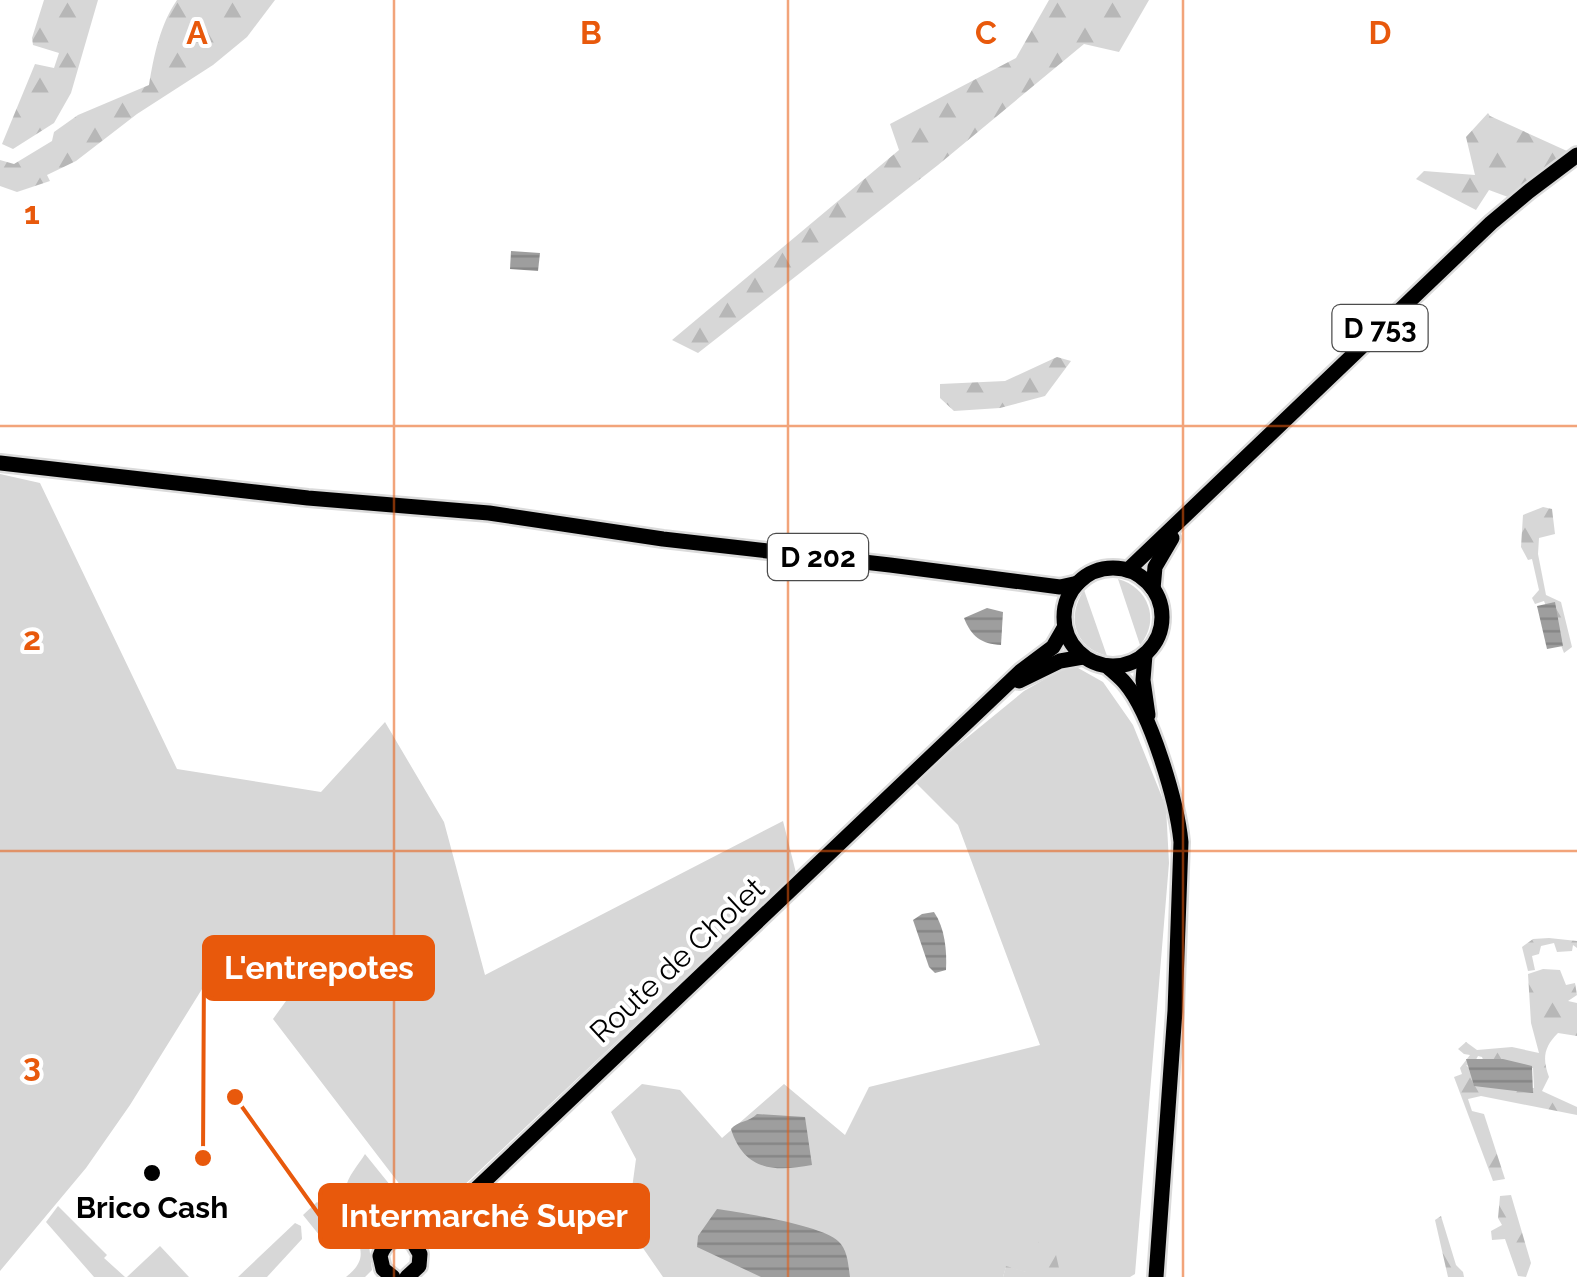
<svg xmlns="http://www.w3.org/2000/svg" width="1577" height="1277" viewBox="0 0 1577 1277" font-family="Raleway,sans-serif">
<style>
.grass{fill:#d7d7d7}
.forest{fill:url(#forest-firs);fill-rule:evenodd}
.water{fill:url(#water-rules)}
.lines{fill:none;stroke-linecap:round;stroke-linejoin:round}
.major-casing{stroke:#dbdbdb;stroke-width:20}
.major{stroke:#000;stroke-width:15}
.grid{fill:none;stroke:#e8590c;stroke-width:2.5;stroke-opacity:0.55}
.poi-dot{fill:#000;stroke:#fff;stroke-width:4}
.labels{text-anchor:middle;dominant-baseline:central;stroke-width:8;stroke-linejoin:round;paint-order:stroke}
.shield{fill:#fff;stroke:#4c4c4c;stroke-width:2.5}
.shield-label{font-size:28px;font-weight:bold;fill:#000}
.street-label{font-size:30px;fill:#000;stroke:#fff}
.poi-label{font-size:30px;font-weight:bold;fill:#000;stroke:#fff}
.grid-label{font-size:32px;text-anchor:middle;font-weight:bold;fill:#e8590c;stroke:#fff;stroke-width:8;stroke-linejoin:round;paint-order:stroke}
.leader{fill:none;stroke:#e8590c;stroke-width:4}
.callout-dot{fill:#e8590c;stroke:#fff;stroke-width:4}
.callout{fill:#e8590c;stroke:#e8590c;stroke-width:4}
.callout-label{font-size:32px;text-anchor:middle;font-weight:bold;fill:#fff}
</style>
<defs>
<pattern id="forest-firs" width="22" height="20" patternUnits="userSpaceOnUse" patternTransform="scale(2.5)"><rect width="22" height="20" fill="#d7d7d7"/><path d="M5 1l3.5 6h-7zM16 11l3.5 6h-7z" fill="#b7b7b7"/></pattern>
<pattern id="water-rules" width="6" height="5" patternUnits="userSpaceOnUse" patternTransform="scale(2.5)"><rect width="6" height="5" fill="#9e9e9e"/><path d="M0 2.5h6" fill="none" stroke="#868686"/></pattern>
</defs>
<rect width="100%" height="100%" fill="#fff"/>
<!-- grass -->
<g class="grass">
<polygon points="0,474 40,483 177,769 321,792 385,722 444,822 485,975 783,821 796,873 427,1220 273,1019 286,1001 230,944 130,1105 86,1168 0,1271"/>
<path d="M1118,579C1148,587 1161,620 1140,645Z"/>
<path d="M1084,590L1107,656C1074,647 1066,617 1084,590Z"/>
<polygon points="1071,664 1103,682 1133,725 1166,807 1169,863 1135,1274 1130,1277 1045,1277 1006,1267 1003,1277 663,1277 627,1225 636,1159 611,1112 642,1084 680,1090 722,1138 784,1084 845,1135 869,1087 1040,1045 958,825 914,781 1024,691"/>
<path d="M365,1154L424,1227C415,1231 403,1236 393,1234C373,1231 342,1211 346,1188C347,1177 359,1164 365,1154Z"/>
<path d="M317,1202L342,1220L369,1245L372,1270L365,1277H346C356,1269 363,1261 360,1248C351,1243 333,1236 324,1241L303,1215Z"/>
<polygon points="58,1206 107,1255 104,1258 125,1277 94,1277 46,1222"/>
<polygon points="295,1223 301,1226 302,1239 267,1277 238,1277"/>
<polygon points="160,1246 189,1277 127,1277"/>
</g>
<!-- forest -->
<g class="forest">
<polygon points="44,0 98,0 71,93 54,123 13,149 2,144 35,64 54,68 59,53 33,45 32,38"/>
<path d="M177,0H275L247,37L213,65L137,114L76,161L47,175L50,181L17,192L0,186V160L14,164L52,141L54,132L78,115L149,85C154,55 160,25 177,0Z"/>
<polygon points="1049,0 1149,0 1119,52 1084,44 938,165 698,353 672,340 899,150 890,124 1016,58"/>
<polygon points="1488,113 1490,116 1567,151 1508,197 1489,190 1476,210 1416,179 1424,171 1475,175 1466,137"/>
<polygon points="1057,357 1071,361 1045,396 1000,408 954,411 940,398 940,384 1005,381"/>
<polygon points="1543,507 1552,509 1555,534 1539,538 1538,554 1546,595 1561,602 1572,647 1564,653 1544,601 1535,604 1532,598 1539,590 1532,559 1528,560 1521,547 1523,515"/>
<polygon points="1549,938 1577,941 1577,948 1573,945 1572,951 1557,952 1554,943 1541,946 1539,954 1532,956 1535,970 1528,971 1522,947 1533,939"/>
<path d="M1543,969L1560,970L1566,985L1575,983L1577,995L1568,1001L1577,1003V1036L1558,1033C1544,1047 1542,1058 1549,1077L1542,1091L1577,1107V1115L1481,1096L1468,1099L1472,1111L1484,1114L1505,1179L1493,1181L1454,1077L1462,1074L1460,1068L1470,1055L1464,1054L1458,1049L1466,1042L1477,1050L1512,1047L1539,1053L1531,1023L1528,974ZM1478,1056L1482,1057L1485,1065L1533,1068L1534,1088C1514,1086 1481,1080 1466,1065L1472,1067Z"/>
<polygon points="1511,1195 1531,1263 1526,1277 1518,1276 1505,1239 1492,1240 1491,1231 1502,1225 1498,1218 1500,1196"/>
<polygon points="1441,1216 1456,1265 1463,1272 1464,1277 1448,1277 1435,1220"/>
<polygon points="1041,1236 1052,1237 1061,1277 1003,1277 1006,1266 1027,1272"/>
</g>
<!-- water -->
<g class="water">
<polygon points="511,251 540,253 538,271 510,269"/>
<polygon points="1555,602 1563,646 1547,649 1537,606"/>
<path d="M987,608L1003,612L1001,645C981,644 971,636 964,618Z"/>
<path d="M934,912C945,928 947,951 946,970L935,973L929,967L913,920L922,914Z"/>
<polygon points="1466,1059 1503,1059 1532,1066 1533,1093 1474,1086"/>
<path d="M757,1114L805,1117L812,1165C775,1172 744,1171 731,1129C737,1121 750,1122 757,1114Z"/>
<path d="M717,1209C740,1212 823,1226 838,1241C848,1250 848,1264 850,1277H761L697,1247L698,1236Z"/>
</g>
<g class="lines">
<!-- major casing -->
<g class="major-casing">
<g id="major">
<polyline points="0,463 308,498 489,513 663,539 890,565 1060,587 1078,583"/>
<circle cx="1113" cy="617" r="49"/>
<polyline points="1128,570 1491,223 1528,192 1577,155"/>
<polyline points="1153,589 1155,567 1172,538"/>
<polyline points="1145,655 1143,680 1148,715"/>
<path d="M1107,666C1113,672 1120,677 1125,683C1151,713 1177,802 1181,842L1175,1011L1156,1277"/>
<polyline points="1019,681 1060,661 1083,657"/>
<polyline points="409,1240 453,1211 1021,671 1053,647 1064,628"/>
<path d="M393,1277L383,1269L380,1256C385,1240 398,1234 413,1242L420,1254L419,1266L407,1277"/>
</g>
</g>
<!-- major -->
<use href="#major" class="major"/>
</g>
<!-- grid -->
<path class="grid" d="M394,0V1277M788,0V1277M1183,0V1277M0,426H1577M0,851H1577"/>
<!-- markers -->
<circle class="poi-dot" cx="152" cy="1173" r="10"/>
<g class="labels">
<!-- shield labels -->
<g class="shield">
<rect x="1332.5" y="305" width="95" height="46" rx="8"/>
<rect x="768" y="534" width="100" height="46" rx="8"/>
</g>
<g class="shield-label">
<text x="1380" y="328">D 753</text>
<text x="818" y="557">D 202</text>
</g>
<!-- street labels -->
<g class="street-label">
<text transform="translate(677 960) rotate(-43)">Route de Cholet</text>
</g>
<!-- poi labels -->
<g class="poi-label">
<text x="152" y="1207">Brico Cash</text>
</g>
</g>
<g class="grid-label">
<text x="197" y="44">A</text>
<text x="591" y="44">B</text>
<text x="986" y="44">C</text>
<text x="1380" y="44">D</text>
<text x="32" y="224">1</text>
<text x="32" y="650">2</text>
<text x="32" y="1076">3</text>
</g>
<!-- callouts -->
<path class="leader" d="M203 1158L204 968M235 1097L320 1216"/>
<g class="callout-dot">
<circle cx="203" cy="1158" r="10"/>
<circle cx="235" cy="1097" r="10"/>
</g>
<g class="callout">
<rect x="204" y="937" width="229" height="62" rx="10"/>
<rect x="320" y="1185" width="328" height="62" rx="10"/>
</g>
<g class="callout-label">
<text x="319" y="979">L'entrepotes</text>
<text x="484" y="1227">Intermarché Super</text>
</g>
</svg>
